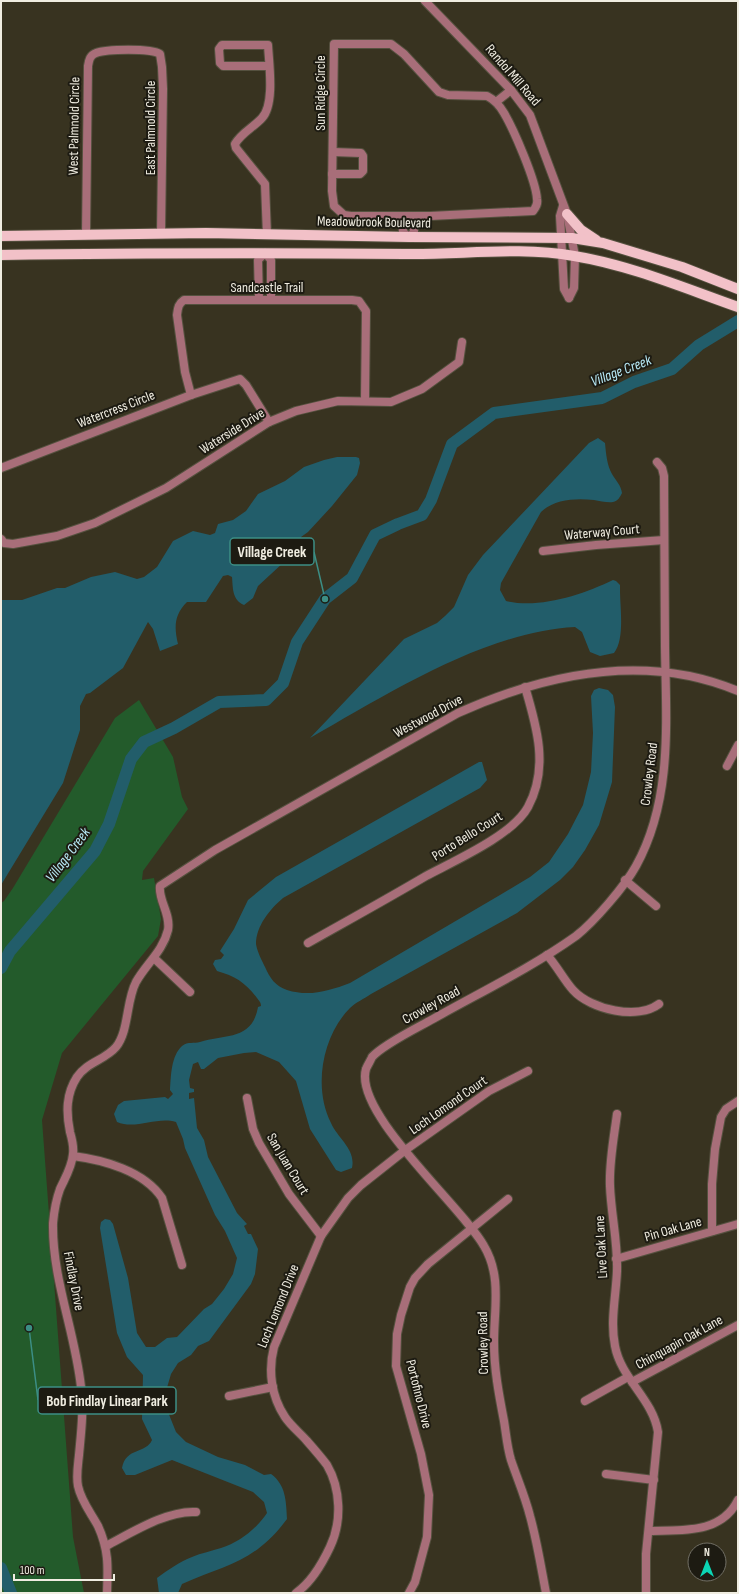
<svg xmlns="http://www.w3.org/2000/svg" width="739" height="1594" viewBox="0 0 739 1594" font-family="'Sofia Sans Condensed',sans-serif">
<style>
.green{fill:#235b2b}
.water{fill:#225d6a}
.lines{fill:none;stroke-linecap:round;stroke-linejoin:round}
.river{stroke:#225d6a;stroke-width:12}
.minor-casing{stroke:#55513f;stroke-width:10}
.major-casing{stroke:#55513f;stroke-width:12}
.minor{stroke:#a86e79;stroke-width:8}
.major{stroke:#f2c1c8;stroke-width:10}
.labels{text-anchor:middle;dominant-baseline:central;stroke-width:4;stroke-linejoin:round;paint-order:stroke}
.street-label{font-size:14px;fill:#f0ede1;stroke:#1d1b12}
.water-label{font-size:15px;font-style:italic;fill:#b8eaf7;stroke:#1d1b12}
.leader{fill:none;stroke:#3c8e85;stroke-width:1.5}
.callout-dot{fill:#3c8e85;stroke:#1d1b12;stroke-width:1.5}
.callout{fill:#1d1b12;stroke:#3c8e85;stroke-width:1.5}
.callout-label{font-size:15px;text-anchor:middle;font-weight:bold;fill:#f0ede1}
</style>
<rect width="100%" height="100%" fill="#383320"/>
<!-- green -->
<polygon class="green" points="139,700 173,757 182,797 188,809 143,871 142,880 154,878 161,919 158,936 62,1053 42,1120 73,1537 84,1593 1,1593 1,903 4,901 13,888 115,718"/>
<!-- water -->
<g class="water">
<path d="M598,438L605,443C606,454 607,465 612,474C616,481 621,485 622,493C620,497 618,501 613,502C608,503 600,501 594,500C576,498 554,499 541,512L501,583L500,590L506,601C539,609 582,595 613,580L616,581L620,585V590C620,608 625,639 614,653L600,656L590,652L582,632L575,627C484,632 388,694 310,738L404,639L437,623L445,616L454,607L468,575L483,555L589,443Z"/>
<path d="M337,457H356L359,458L360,463L357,475L332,506L308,532L301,537L299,542L284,562L258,586L253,598L244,605C232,600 233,588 232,577L228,575L223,576L206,602H187C174,615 174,627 178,644L160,651L153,629L148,622L123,668L90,693L86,694L80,706V730L63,783L1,885V600H22L57,588H65L91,577L115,572L137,579L144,577L157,567L173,541L193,531L210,535L215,533L218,524L233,520L246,511L258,494L285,481L304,467L324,460Z"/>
<path d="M599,688L608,690L613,695L615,707L612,782L599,825L585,850L573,867L560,880L517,913L371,994C364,999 356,1002 350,1008C322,1036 313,1088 331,1123C338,1139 356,1149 352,1168L341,1172L336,1170L310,1129L296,1081L279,1062L256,1052L244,1053L218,1058L204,1069H201L198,1062L193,1064L189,1080L190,1088L194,1089V1092L189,1093V1099L194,1098L197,1128L204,1140L208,1157L237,1213L247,1224L244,1226L248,1234H251L258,1249L255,1274L251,1284L209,1341L198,1346L191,1355L178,1363L171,1374L166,1391V1407L176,1432L186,1442L218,1457L245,1465L264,1475L271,1474C286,1485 286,1501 287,1519C255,1562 228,1564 182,1584L178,1593H159L157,1578C168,1570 179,1562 192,1557C201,1553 212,1551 221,1548C240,1542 256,1529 267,1513L264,1502L253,1492L172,1460L135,1475H126L122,1468C126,1447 146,1454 152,1440L142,1419L143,1375L127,1357L117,1333L100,1228L101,1222L105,1219L110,1220L113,1224L128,1278L137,1333L146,1347H155L167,1338L177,1337L204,1309L212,1304L224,1289L233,1274L237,1258L225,1231L215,1215L185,1148L183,1139L176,1122C157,1116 136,1130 117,1122L114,1114L118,1105L124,1101L165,1097L168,1099L173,1094L170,1090C171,1076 171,1056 182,1046C188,1041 194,1044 200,1042C225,1034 252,1041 258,1007L261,1006C261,1002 259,1001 257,998C246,983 235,976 217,971L213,964L215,960L221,959L224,955L220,951L234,929L248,900L276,877L479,762H482L487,780L480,788L283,898C270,909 256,926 256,944C257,951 262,961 265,967C270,978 275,986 287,990C309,997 329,991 350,983L500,895L530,877L549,862L568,834L583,805L591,772L593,733L591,696L594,690Z"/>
</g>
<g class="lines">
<!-- river -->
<g class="river">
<polyline points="1,968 10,951 95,851 109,824 131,759 144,742 174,728 219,702 266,700 283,683 297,642 325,599 352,578 375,535 398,524 422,515 431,500 452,444 494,413 602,398 634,382 672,369 699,345 738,321"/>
<polyline points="1,1568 11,1593"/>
</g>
<!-- minor casing -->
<g class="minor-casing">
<g id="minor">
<polyline points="425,1 511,90 530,115 567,214 575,256 574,288 569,298"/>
<path d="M334,44H391L404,54L439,92L448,95L487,96C495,100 500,106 504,113C514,130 536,181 537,199C538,204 536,207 533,211L430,216H351L344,215L334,206L332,191Z"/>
<polyline points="496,102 511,90"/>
<polyline points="332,174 360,174 363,171 363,156 361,153 333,152"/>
<polyline points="563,206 560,216 564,289 569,298"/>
<polyline points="402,216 403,232 409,237 414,232 413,216"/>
<path d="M86,235L88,66C89,60 90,55 96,53C106,49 151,48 160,54L162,67L163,89L161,233"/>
<path d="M267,235L265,184L236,148L235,144C241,133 254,127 262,118C275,104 269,64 268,45H222L219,49L220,63L223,66H269"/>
<polyline points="259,300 258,260 265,253 271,260 271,300"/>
<path d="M191,395L185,372L177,315C178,308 178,304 184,300H352L359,301L366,311L365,400"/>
<polyline points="1,468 191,395 240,379 246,385 269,422"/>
<polyline points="1,539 4,543 13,544 57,536 95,523 166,488 269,422 296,411 338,401 391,402 422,389 459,362 462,342"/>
<polyline points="543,551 596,545 664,540"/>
<polyline points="727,766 738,745"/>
<polyline points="625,880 656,906"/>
<path d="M308,943C347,921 387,899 426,876C454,861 513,835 528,807C549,768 537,727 525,687"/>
<path d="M547,955C557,966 564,980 573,990C591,1010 638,1020 659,1004"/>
<polyline points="154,958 190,992"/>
<polyline points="247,1098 253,1129 259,1143 289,1194 321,1236"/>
<path d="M617,1114C614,1137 609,1162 610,1186C611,1214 618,1242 617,1271C616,1296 610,1321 615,1346C621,1379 653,1399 658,1432L646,1554V1593"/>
<path d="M73,1156C104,1160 144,1171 162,1198L182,1265"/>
<polyline points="712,1231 712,1184 715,1149 721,1117 726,1109 738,1101"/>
<polyline points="616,1259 738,1224"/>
<polyline points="632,1382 738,1325"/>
<polyline points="229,1396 273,1387"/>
<polyline points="585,1401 628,1377"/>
<polyline points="606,1474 654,1480"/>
<path d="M650,1531C683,1530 721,1534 738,1500"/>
<path d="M106,1546C131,1533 167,1510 196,1512"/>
<path d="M107,1593C108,1567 109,1550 98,1526C91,1513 81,1501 78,1486C76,1476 78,1465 79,1455C81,1433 84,1410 81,1387C75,1331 52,1279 53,1223C54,1212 56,1200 60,1189C65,1178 72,1167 73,1154C74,1147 72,1139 70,1132C66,1112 66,1094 77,1077C87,1062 105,1060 116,1047C129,1031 126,1001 136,982C146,964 163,951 168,930C171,914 158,900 160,886L215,850L458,713C547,673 645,652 738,691"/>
<path d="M296,1593C312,1582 322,1564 330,1547C342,1522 341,1489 327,1465C321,1457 314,1449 307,1441C300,1433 291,1426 285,1417C271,1396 268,1370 274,1347L321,1236L348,1198L361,1185L404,1151L489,1091L528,1071"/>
<polyline points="409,1593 415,1582 427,1537 429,1495 421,1454 396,1366 397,1334 401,1315 410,1287 415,1278 428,1264 508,1199"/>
<path d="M546,1593C541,1567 537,1541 530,1516C525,1496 517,1478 511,1460C507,1447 506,1433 504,1421C499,1395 494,1369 494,1342C494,1309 502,1276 484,1246C462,1206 353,1113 366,1069C366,1068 372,1058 372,1057C384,1044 417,1028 433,1019C481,992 531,968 576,936C594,922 625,886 636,866C673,799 666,721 665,647C665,590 664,533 664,476L662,468L657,462"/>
</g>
</g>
<!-- major casing -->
<g class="major-casing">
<g id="major">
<polyline points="567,214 581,230 596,240"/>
<polyline points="1,236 206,233 409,237 572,238 603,243 682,267 738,289"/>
<path d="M1,255C136,253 271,253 405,254C461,255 519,246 574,256C630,265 684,288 738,307"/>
</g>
</g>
<!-- minor -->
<use href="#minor" class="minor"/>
<!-- major -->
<use href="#major" class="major"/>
</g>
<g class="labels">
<!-- street labels -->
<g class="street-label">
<text transform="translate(513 75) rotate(49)">Randol Mill Road</text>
<text transform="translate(320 93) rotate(-90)">Sun Ridge Circle</text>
<text transform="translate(74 126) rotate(-89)">West Palmnold Circle</text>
<text transform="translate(150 128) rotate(-90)">East Palmnold Circle</text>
<text transform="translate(374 222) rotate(1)">Meadowbrook Boulevard</text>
<text x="267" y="287">Sandcastle Trail</text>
<text transform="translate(116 409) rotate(-21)">Watercress Circle</text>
<text transform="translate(232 431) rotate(-32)">Waterside Drive</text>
<text transform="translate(602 532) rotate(-5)">Waterway Court</text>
<text transform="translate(428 716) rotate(-28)">Westwood Drive</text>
<text transform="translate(649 774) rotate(-83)">Crowley Road</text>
<text transform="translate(467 836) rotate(-32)">Porto Bello Court</text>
<text transform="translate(431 1005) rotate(-29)">Crowley Road</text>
<text transform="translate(448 1105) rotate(-35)">Loch Lomond Court</text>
<text transform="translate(288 1164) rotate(59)">San Juan Court</text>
<text transform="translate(673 1229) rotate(-16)">Pin Oak Lane</text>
<text transform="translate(601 1247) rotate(-93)">Live Oak Lane</text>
<text transform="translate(74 1281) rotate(79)">Findlay Drive</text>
<text transform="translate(278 1306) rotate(-68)">Loch Lomond Drive</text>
<text transform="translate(679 1342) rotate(-29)">Chinquapin Oak Lane</text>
<text transform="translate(483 1343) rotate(-91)">Crowley Road</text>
<text transform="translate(419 1394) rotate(76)">Portofino Drive</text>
</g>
<!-- water labels -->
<g class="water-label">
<text transform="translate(621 371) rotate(-21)">Village Creek</text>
<text transform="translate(68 855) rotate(-53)">Village Creek</text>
</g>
</g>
<!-- callouts -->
<path class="leader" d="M325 599L314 552M29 1328L38 1400"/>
<g class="callout-dot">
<circle cx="325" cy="599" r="4"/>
<circle cx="29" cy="1328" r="4"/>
</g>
<g class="callout">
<rect x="230" y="538" width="84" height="27" rx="4"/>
<rect x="38" y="1387" width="138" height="27" rx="4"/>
</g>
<g class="callout-label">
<text x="272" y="557">Village Creek</text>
<text x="107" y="1406">Bob Findlay Linear Park</text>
</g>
<!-- border -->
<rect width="739" height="1594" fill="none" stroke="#f0ede1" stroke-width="4"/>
<!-- north arrow -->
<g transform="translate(707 1562)"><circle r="19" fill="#1d1b12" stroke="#716f65"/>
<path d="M0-3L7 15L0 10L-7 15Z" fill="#0bd5b5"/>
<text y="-6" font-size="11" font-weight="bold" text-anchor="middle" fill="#f0ede1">N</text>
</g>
<!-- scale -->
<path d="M14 1574v6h100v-6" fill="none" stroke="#f0ede1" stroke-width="2"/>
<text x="20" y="1574" font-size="12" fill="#f0ede1" stroke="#1d1b12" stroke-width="3" paint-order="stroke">100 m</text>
</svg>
